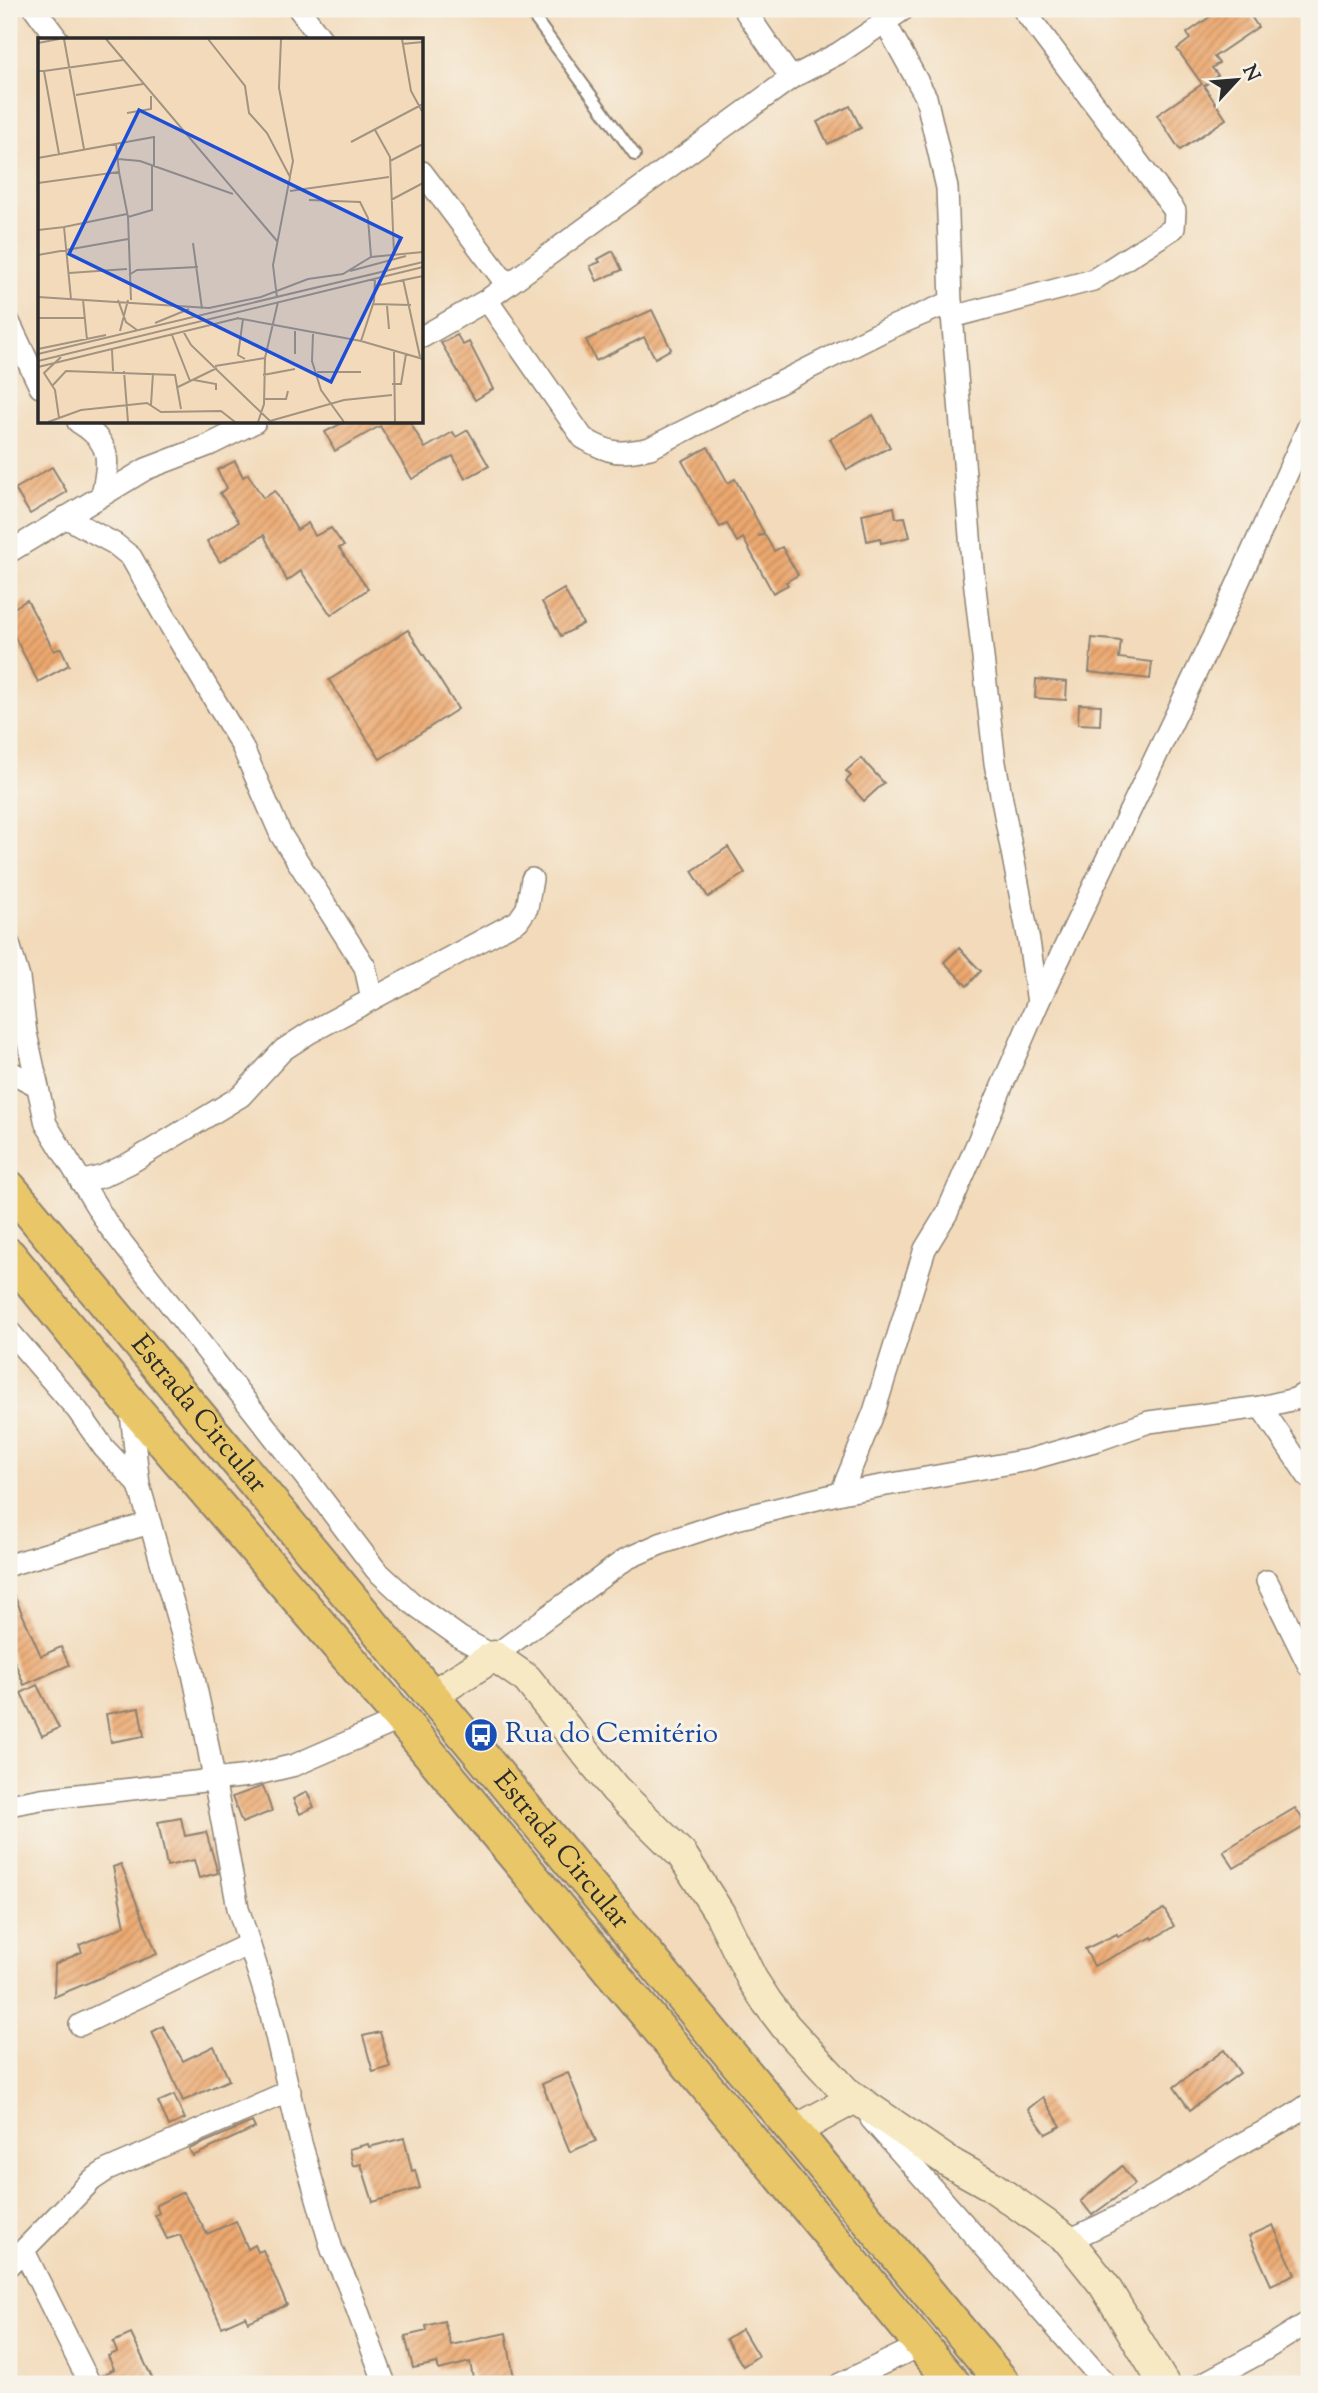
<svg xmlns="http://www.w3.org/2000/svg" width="1318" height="2393" viewBox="0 0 1318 2393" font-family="'Sorts Mill Goudy',serif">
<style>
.building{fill:url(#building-hatch)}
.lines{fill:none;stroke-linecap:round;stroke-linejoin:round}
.lane-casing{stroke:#8e8272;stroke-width:14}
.street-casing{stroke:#8e8272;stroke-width:24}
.secondary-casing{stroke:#8e8272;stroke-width:33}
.primary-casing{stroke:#8e8272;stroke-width:37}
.lane{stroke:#fff;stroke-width:10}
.street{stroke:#fff;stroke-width:21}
.secondary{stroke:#f6e9c3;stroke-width:30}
.primary{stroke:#e9c769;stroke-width:33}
.labels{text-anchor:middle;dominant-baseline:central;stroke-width:6;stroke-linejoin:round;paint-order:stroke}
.street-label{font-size:28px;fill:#2b2b2b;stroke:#f7f3e8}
.transit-label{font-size:28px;fill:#164399;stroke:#f7f3e8;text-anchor:start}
.inset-road{fill:none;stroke:#a29481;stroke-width:2}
.view{fill:#1d4ed8;fill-opacity:0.15;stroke:#1d4ed8;stroke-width:3.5}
.inset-edge{fill:none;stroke:#2b2b2b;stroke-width:3.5}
</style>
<defs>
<pattern id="building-hatch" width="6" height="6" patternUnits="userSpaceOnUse" patternTransform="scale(1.75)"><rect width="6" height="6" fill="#eca86f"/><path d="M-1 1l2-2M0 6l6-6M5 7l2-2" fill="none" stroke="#bf895b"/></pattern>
</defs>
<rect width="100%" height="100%" fill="#f7f3e8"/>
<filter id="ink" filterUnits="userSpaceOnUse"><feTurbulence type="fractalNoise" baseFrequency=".0143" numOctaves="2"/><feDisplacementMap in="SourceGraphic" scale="14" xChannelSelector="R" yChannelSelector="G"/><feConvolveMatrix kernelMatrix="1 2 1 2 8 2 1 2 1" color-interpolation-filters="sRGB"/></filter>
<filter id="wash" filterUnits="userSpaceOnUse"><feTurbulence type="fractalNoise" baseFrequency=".00686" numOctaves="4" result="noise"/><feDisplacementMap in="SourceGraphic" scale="28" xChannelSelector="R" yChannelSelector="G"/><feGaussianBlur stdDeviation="1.57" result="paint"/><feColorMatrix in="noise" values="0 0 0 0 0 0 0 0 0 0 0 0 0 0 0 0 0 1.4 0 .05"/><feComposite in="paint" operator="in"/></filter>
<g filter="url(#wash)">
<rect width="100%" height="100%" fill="#f2daba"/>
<g id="blocks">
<!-- building -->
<g class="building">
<polygon points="1221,9 1246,9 1258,27 1214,57 1219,63 1212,68 1218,75 1204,86 1226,119 1180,150 1157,115 1202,84 1177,49 1190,39 1187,33"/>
<polygon points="850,106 861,128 828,144 817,122"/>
<polygon points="613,251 622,270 597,281 590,266 600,262 598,259"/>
<polygon points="652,310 671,349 655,358 644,337 596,361 586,340"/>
<polygon points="457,335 463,345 469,342 493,389 475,400 441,343"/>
<polygon points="873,415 890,447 847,470 830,439"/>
<polygon points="344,422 410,422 425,448 453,432 456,437 468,430 489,466 465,479 453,456 412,479 380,426 335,451 325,432"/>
<polygon points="708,447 728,483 735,479 764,533 758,536 765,535 774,551 782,547 798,575 786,582 788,585 773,593 743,538 737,542 727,524 720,527 682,461"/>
<polygon points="235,461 243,477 248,474 263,498 275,491 297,530 308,523 315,536 331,528 344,546 339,548 368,589 331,615 301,571 287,581 264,535 220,562 207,541 239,522 220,493 227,488 217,470"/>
<polygon points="52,467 67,492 30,514 15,489"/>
<polygon points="894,507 896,518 905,517 910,537 881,543 880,538 867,541 862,514"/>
<polygon points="564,589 583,624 561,636 542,602"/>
<polygon points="27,600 54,651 61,648 69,665 38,682 9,626 9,611"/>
<polygon points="408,630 458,709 380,759 329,680"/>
<polygon points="1092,638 1121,641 1119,658 1152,662 1150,679 1089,672"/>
<polygon points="1036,679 1067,682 1066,700 1035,698"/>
<polygon points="1079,704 1101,705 1100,725 1078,724"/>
<polygon points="861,758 884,783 864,801 846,781 851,776 846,771"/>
<polygon points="728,847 745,873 708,897 692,871"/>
<polygon points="959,948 981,971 967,986 944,962"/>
<polygon points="9,1584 41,1656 61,1647 69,1665 24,1685 9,1648"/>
<polygon points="37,1685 59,1728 42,1736 21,1693"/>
<polygon points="139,1708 144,1736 111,1742 106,1714"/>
<polygon points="263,1786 272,1811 242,1823 232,1797"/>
<polygon points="307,1792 314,1807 300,1814 293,1799"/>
<polygon points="1295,1808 1307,1825 1234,1868 1223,1851"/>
<polygon points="181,1818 185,1836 206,1832 218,1873 199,1878 194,1860 167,1866 158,1822"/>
<polygon points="121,1864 157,1954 54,1997 55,1964 82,1952 79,1945 125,1926 113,1867"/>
<polygon points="1164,1909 1174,1926 1153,1939 1152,1937 1094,1966 1085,1949 1117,1934 1118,1937"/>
<polygon points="163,2026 183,2061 214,2046 229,2080 183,2101 152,2032"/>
<polygon points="380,2032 390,2067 373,2072 363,2036"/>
<polygon points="1224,2050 1240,2073 1190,2110 1174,2087"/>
<polygon points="568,2073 596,2141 570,2152 542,2084"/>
<polygon points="174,2095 185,2119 169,2126 158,2102"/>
<polygon points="1043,2097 1061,2126 1046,2134 1028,2109"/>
<polygon points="252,2122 255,2128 193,2156 189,2149"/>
<polygon points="404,2138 412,2171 415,2170 420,2188 373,2202 361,2164 353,2166 349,2149 368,2144 369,2147"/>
<polygon points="1122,2166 1135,2184 1092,2215 1081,2201"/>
<polygon points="183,2192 207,2234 236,2221 248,2249 255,2245 258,2252 263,2250 287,2305 248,2322 246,2316 222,2327 180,2235 167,2239 155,2215 159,2213 156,2205"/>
<polygon points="1273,2225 1295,2274 1271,2285 1249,2236"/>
<polygon points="444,2321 451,2345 506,2333 515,2384 474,2384 470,2362 439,2370 437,2363 413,2368 405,2336 427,2331 426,2326"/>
<polygon points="742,2329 758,2356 743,2366 726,2339"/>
<polygon points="131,2334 155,2384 103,2384 101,2376 114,2369 108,2356 117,2352 113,2342"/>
</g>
</g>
</g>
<g filter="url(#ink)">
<use href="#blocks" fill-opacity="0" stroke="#8e8272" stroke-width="2"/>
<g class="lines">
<!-- lane casing -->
<g class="lane-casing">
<polyline id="lane" points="528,9 635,155"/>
</g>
<!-- street casing -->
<g class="street-casing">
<g id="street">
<polyline points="35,9 58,40"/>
<polyline points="299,9 322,40"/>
<polyline points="744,9 791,78 839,53 904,9"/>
<polyline points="885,22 926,97 947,188 951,302 972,561 995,763 1029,941 1038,1003"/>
<polyline points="422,172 507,285"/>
<path d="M487,300L583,438C610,454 619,455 650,448L887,329L951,302"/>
<polyline points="952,317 1093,280 1174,228 1175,211 1023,9"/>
<polyline points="9,322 40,387"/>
<polyline points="422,337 487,300 791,78"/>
<path d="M78,422C111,442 110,459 102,494"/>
<polyline points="65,517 115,544 131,557 161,610 242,746 281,835 365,967 372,999"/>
<polyline points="9,552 146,469 209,445 255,422"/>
<polyline points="9,944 19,978 26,1033 46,1124 108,1225 306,1478 376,1570 412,1603 461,1638 494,1656 626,1559 660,1544 732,1520 841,1493 1028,1460 1098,1440 1149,1422 1261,1407 1295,1399 1309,1391"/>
<polyline points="9,1071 36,1085"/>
<polyline points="81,1182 103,1176 130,1163 241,1096 283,1050 309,1033 518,921 527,908 532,879"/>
<polyline points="9,1331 78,1411 104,1448 139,1485"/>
<polyline points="130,1404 139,1485 192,1669 205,1730 238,1908 270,2010 301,2143 332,2250 348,2285 385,2384"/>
<polyline points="1261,1407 1309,1478"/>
<polyline points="841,1493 874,1412 925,1249 947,1213 1038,1003 1223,616 1309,425"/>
<polyline points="9,1565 150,1523"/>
<polyline points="1267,1581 1309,1666"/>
<polyline points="9,1805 41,1799 249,1776 295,1765 401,1719"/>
<polyline points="80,2025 249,1944"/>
<polyline points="871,2119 1106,2384"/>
<path d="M1068,2240C1124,2217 1174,2184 1225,2153C1253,2136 1283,2124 1309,2104"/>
<polyline points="24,2251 90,2384"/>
<polyline points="9,2265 92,2180 107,2170 290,2091"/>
<polyline points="840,2384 923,2344"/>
<polyline points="1202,2384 1256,2355 1309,2322"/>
</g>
</g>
<!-- secondary casing -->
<g class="secondary-casing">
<g id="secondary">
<polyline points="431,1696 494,1656 527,1679 615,1789 682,1855 720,1914 752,1979 767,2002 786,2027 845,2091 947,2161 990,2185 1068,2240 1104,2285 1164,2384"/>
<polyline points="794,2131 853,2099"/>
</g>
</g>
<!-- primary casing -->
<g class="primary-casing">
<g id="primary">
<path id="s1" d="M9,1187L1004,2384"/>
<polyline points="9,1255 130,1403 401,1719 954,2384"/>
</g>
</g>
<!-- lane -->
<use href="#lane" class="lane"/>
<!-- street -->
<use href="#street" class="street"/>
<!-- secondary -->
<use href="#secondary" class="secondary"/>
<!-- primary -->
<use href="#primary" class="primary"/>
</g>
</g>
<!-- icons -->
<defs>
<g id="bus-disc" transform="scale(1.75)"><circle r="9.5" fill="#1a4fb4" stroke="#f7f3e8"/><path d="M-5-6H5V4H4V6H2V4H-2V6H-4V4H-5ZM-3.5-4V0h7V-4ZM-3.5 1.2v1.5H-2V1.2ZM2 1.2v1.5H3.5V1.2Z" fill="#fff"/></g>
</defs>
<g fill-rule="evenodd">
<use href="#bus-disc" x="481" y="1735"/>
</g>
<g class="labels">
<!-- street labels -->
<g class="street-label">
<text stroke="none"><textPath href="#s1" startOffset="296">Estrada Circular</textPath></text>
<text stroke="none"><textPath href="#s1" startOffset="863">Estrada Circular</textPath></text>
</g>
<!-- transit labels -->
<g class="transit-label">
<text x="505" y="1735">Rua do Cemitério</text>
</g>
</g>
<!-- overview -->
<g transform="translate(38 38)">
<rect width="385" height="385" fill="#f2daba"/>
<path class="inset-road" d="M26,1L46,111M68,1L239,203M170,1L207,48L211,75L229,95L252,139L235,227L239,260M243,1L241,50L255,123L252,138M364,1L373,53L385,75M0,5L21,1M364,6L385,4M0,33H6L21,116M6,33L85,22M38,57L105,46M89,75L113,71V58M337,92L352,119L356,216M313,104L385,66M0,120L116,99V129M80,121L102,123L195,156M352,123L385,106M81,134L90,179L93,262M0,145L81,134L78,106M252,153L351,139M271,162L322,164L330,180L333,219M353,162L385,145M90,179L114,172V128M26,189L89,176M0,192L26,189L33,261M155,205L164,271M0,217L90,201M312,233L368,218M31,235L89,231M91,237L99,232L160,229M365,241L382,319M337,248L385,238M0,259L171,270L223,259L270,241L305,236L333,219L385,214M45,262L49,302M80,262L88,284L99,292M335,266L373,267M349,268L351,291M0,280H46M199,280L323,303L385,321M205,281L200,317L207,321M117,285L151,271M82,293L90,262M145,293L153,307L233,384M275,296L274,323L283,352L306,384M134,297L152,343M323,303L336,263L337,241M0,311L68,297M74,312L75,333M356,314L357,384M0,316L385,224M257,316V293M0,323L385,229M177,328L227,320M0,329L201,280M86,333L90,384M279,334H323M225,337L257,331M156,342L178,346V352M354,346H363L368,316M15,347L28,333L137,337L143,371M140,349L179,330M227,361H248L250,353M113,367L115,335M21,380L17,352L6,335L23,319M232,383L306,362L354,357M10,384L43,372L109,365L123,374L183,373L197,384M220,384L226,366L227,320L240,264"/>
<path class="view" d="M101,72L363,200L293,344L31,216Z"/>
<rect width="385" height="385" class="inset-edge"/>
</g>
<!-- margin -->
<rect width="1318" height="2393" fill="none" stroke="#f7f3e8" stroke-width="35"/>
<!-- north arrow -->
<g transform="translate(1237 80) rotate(64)" stroke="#f7f3e8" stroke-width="5" paint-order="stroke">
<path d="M0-5L12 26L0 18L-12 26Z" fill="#2b2b2b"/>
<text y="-10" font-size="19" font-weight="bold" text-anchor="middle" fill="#2b2b2b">N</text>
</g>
</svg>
